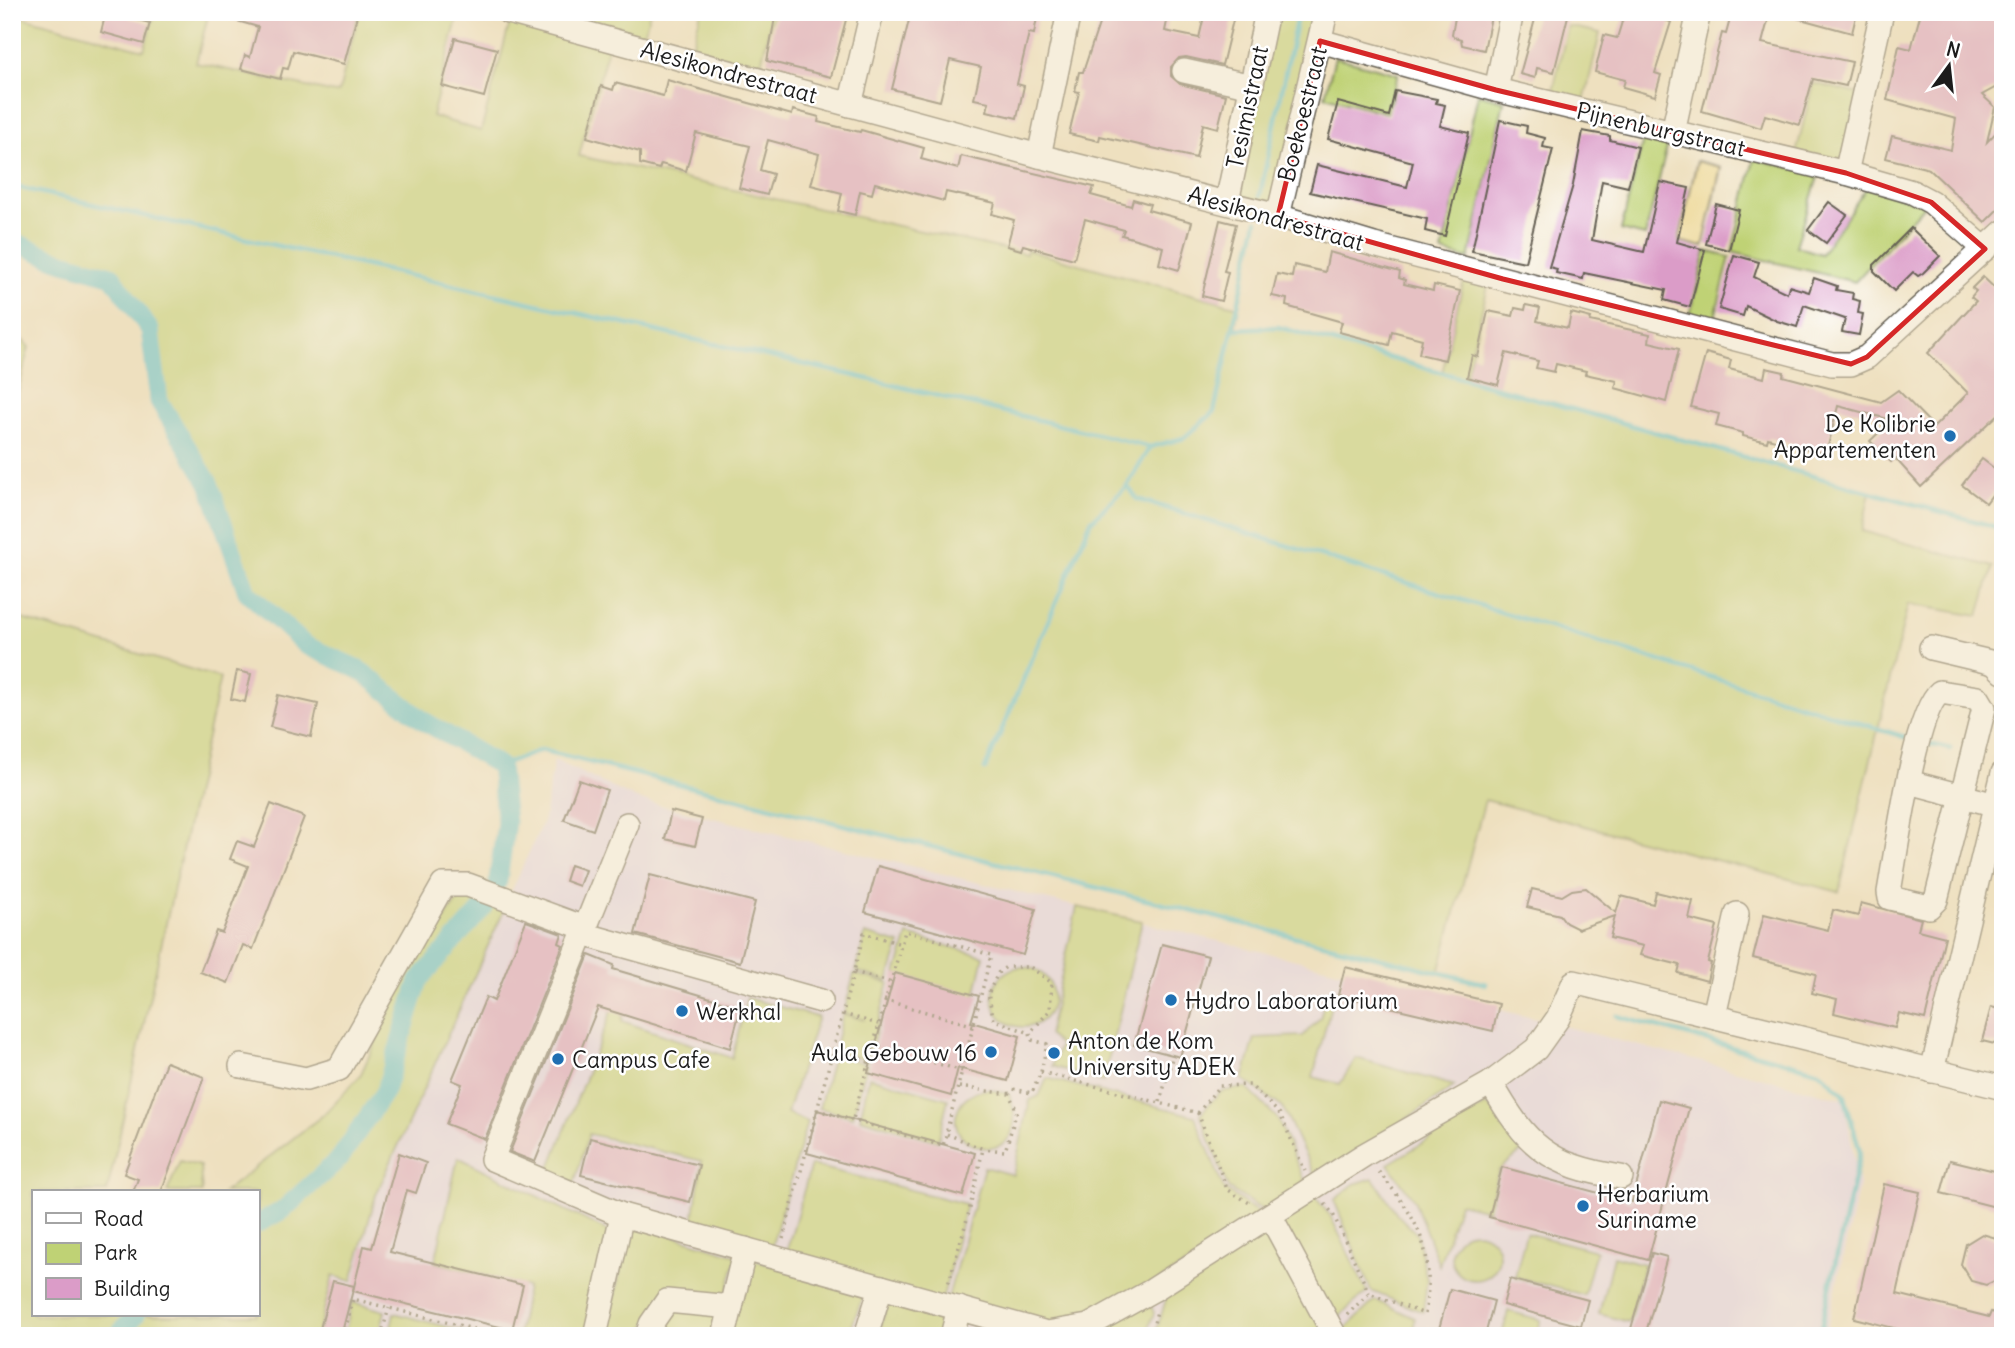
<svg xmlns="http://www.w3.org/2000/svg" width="2015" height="1348" viewBox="0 0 2015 1348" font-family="Delius,sans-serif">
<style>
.built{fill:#e2d4f3}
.green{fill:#bfd275;stroke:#6e7748;stroke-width:2}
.sand{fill:#eeda9e;stroke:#857b5d;stroke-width:2}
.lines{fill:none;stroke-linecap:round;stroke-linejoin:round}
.stream{stroke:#54bfd0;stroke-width:5}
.canal{stroke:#54bfd0;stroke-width:19}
.building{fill:#db9cc8}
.minor-casing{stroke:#666155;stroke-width:26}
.path{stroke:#666155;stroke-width:3.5;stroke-dasharray:2 5;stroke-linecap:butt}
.minor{stroke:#fff;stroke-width:23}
.marked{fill:none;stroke:#d62828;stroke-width:5;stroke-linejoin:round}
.poi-dot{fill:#1f6fb2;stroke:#fff;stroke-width:2.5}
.labels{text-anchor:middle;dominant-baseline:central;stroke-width:5;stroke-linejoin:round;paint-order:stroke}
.street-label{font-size:23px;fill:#1c1c1c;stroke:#fff}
.poi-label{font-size:23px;fill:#1c1c1c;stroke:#fff;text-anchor:start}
</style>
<rect width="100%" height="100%" fill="#fff"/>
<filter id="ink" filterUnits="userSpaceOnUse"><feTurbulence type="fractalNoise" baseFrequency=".0143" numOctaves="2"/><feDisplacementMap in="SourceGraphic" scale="14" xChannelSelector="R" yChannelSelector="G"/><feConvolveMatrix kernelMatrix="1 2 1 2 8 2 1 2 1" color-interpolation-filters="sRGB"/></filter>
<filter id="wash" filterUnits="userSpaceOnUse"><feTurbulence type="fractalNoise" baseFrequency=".00686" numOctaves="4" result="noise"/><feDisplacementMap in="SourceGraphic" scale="28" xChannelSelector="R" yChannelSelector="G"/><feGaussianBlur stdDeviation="1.57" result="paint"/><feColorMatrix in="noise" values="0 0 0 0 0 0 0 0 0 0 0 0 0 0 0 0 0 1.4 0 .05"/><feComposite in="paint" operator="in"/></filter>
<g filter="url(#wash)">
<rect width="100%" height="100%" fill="#eee0bf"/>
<!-- built -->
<polygon class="built" points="554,760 639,800 1493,1008 1844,1099 1859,1185 1825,1336 317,1336 333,1276 352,1281 376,1195 544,819"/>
<!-- green -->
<g class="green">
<polygon points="155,12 209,12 196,63 335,93 339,92 359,12 459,12 432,116 481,131 510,22 608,47 579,156 1026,254 1027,250 1239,307 1235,329 1278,327 1442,373 1464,280 1488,286 1465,379 1870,492 1862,531 1993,567 1979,616 1908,604 1839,892 1485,800 1439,973 541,750 500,766 424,721 360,670 305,645 247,592 209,483 159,401 150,330 112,276 57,260 12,241 12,14 144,50"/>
<polygon points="548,12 650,12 642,41"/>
<polygon points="701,12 773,12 759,73 690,54"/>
<polygon points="1273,12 1320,12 1275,200 1266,204 1239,197"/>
<polygon points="1568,26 1600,33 1584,102 1552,95"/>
<polygon points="1335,57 1398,74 1387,113 1325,96"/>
<polygon points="1813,83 1859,94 1842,161 1796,154"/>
<polygon points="1478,94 1504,101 1469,259 1442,252"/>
<polygon points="1645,132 1669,139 1645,236 1621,230"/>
<polygon points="1754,159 1819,174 1796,246 1821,254 1867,187 1925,204 1855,282 1732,252"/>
<polygon points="1706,251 1730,257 1714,321 1690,315"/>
<polygon points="12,329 29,347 12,417"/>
<polygon points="12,616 220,678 107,1192 33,1192 33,1315 257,1315 257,1192 224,1192 323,1115 360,1076 407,973 464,891 505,908 376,1195 352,1281 333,1276 317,1336 12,1336"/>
<polygon points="1077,907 1142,921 1103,1082 1052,1066 1060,1045 1048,1035"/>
<polygon points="865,934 900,944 888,981 856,971"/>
<polygon points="908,935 984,956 975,996 896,974"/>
<circle cx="1023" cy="997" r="30"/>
<polygon points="854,974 889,983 868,1061 834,1050 843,1014 865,1020 844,1013"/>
<polygon points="629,977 622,1021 732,1058 747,998 818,1017 787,1113 807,1122 770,1252 692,1228 702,1161 589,1134 573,1187 547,1175 623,982"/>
<polygon points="1327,993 1333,997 1313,1077 1340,1084 1356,1058 1455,1086 1317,1180 1283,1108 1243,1079 1255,1038 1303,1036 1320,1018"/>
<polygon points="833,1055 867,1064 853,1117 819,1108"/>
<polygon points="869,1077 948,1099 938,1141 860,1118"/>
<polygon points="1047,1078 1195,1116 1224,1189 1266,1218 1086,1324 1048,1329 947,1301 984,1167 1013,1175 1030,1100 1039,1096"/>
<polygon points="1246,1087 1277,1118 1308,1188 1269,1214 1228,1188 1200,1114 1220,1092"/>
<path d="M988,1089L1009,1094C1037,1172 940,1155 958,1109C963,1096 975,1091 988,1089Z"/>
<polygon points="1486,1105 1504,1114 1526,1148 1499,1170 1488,1210 1459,1203 1439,1265 1414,1200 1388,1164"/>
<polygon points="458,1157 610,1232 586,1336 518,1335 527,1287 435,1262"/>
<polygon points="180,1161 200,1166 202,1192 167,1192"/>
<polygon points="811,1165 966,1204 942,1301 784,1260"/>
<polygon points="1373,1178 1398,1215 1417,1234 1427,1280 1423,1312 1371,1291 1334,1200 1354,1184"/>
<polygon points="1312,1193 1331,1217 1367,1292 1329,1325 1276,1219"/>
<polygon points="631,1223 737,1255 725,1301 667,1295 639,1336 606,1336"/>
<circle cx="1475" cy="1256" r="24"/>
<polygon points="1257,1233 1275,1242 1327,1336 1155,1336 1166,1299 1159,1292"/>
<polygon points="1526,1233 1596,1251 1584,1295 1515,1277"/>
<polygon points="1613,1256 1644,1264 1629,1322 1599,1314"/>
<polygon points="747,1258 865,1291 848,1336 728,1336"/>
<polygon points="888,1300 950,1319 946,1336 878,1336"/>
<polygon points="1375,1300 1415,1318 1413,1336 1346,1336 1344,1330"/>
<polygon points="352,1302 385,1311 379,1336 344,1336"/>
<polygon points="1150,1303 1154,1313 1146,1336 1079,1336"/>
<polygon points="673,1305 726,1313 721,1336 652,1336"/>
<polygon points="1508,1311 1541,1320 1538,1331 1555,1336 1502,1336"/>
<polygon points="394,1313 471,1333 470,1336 389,1336"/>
</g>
<!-- sand -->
<polygon class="sand" points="1697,161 1721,167 1703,247 1679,241"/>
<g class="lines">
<!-- stream -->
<g class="stream">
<polyline points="12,186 856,376 1150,447 1184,438 1214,412 1257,221"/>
<polyline points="1260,195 1298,12"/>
<polyline points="1234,329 1278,327 2003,529"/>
<polyline points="1150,447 1127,486 1137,499 1911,739"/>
<polyline points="1929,744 1951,749"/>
<polyline points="500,766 541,750 1486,984"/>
<polyline points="985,769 1091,521 1127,486"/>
<polyline points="1617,1016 1819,1071 1844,1094 1860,1152 1819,1336"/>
</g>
<!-- canal -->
<g class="canal">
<polyline points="12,241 57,260 112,276 150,330 159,401 209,483 247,592 305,645 360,670 424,721 500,766 506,822 498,881"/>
<polyline points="257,1224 283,1210 340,1158 385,1091 419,980 485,906"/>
<polyline points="117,1336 136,1315"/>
</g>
</g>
<g id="blocks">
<!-- building -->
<g class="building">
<polygon points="106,12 131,12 129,18 150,23 144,44 101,32"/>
<polygon points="223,12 358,12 344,64 293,51 288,69 283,68 280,79 241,69 245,55 250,57 258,27 223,17"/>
<polygon points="776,12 848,12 831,77 767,61"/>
<polygon points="911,12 1038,12 1034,34 1029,33 1017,84 1024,86 1017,118 987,111 989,102 974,99 981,67 950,60 940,101 892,89"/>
<polygon points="1103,12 1169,12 1165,31 1199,38 1205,12 1235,12 1222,65 1186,57 1179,58 1171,67 1171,76 1180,84 1226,95 1218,128 1203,124 1196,158 1100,136 1099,141 1069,134 1079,92 1075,91 1079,72 1083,72"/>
<polygon points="1456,12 1492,12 1484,50 1462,45 1461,39 1454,37 1452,34"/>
<polygon points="1537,12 1569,12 1554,72 1537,68 1535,78 1520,74"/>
<polygon points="1625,12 1638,12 1671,22 1655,73 1661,75 1655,96 1623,87 1625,80 1595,72 1604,35 1617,38"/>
<polygon points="1732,12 1769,17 1762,43 1852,62 1846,86 1813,79 1800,125 1765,115 1761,128 1702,111 1722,33 1726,34"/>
<polygon points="1794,12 1857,12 1852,33 1793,17"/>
<polygon points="1921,12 2003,12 2000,85 1982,95 1995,107 1987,142 2003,125 2003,204 1985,222 1929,169 1886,158 1892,136 1951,150 1956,119 1887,100 1899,46 1911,49"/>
<polygon points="455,38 497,49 484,97 442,86"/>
<polygon points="667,80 792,115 793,110 819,117 818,122 860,132 861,130 924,148 921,159 958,169 961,156 1094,187 1091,195 1131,206 1133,199 1150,204 1148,210 1192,222 1179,270 1159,264 1163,247 1122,235 1124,230 1085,219 1074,259 1023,245 1021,250 1007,246 1014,220 992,214 995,203 946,192 944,201 875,183 872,194 860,191 855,215 838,211 842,193 811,185 819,154 768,140 760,170 773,174 767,195 739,188 750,146 696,133 686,171 661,164 659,169 640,164 640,152 587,137 601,86 613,90 615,83 663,96"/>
<polygon points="1395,91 1437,99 1436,103 1445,105 1440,126 1469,133 1445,236 1425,231 1427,219 1310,192 1317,165 1407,187 1413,162 1328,139 1338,102 1389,116"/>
<polygon points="1500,120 1527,126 1526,133 1545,138 1543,147 1553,149 1525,262 1472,251"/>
<polygon points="1583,131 1610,136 1610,140 1638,147 1628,187 1602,181 1592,240 1644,252 1660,182 1689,188 1677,242 1705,250 1690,307 1664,300 1666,290 1584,273 1583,279 1556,273 1557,269 1549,267 1573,185"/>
<polygon points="1829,202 1847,215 1826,243 1808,230"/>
<polygon points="1716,204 1739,210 1729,250 1706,244"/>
<polygon points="1220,220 1236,224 1224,271 1228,272 1221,301 1202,296"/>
<polygon points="1911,228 1940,256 1923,273 1918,276 1913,272 1894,291 1874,271 1874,265"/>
<polygon points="1329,252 1400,272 1399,278 1405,280 1404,284 1433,291 1434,285 1460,291 1445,360 1419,354 1422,339 1392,331 1389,345 1339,332 1342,322 1286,306 1287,299 1272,296 1277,274 1292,277 1294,265 1325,272"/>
<polygon points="1734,255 1759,262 1754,277 1787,293 1789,286 1809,292 1814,278 1837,286 1836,290 1853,293 1852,299 1860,301 1858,313 1863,314 1859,335 1842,332 1845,319 1804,305 1797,327 1777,321 1746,306 1743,316 1719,309"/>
<polygon points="1983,277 2003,296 2003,410 1921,487 1895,458 1891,462 1870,441 1892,420 1838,406 1826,454 1768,438 1767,442 1743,436 1743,433 1716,426 1719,414 1691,407 1706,353 1731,360 1729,369 1764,378 1766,368 1784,372 1783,376 1881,402 1898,390 1934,427 1968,393 1928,353 1976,301 1971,297 1976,291 1972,288"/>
<polygon points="1526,305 1540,308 1537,321 1568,328 1571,313 1591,318 1590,321 1650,334 1649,342 1679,349 1666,402 1615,388 1617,381 1585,374 1586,371 1556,364 1554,372 1536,368 1538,361 1506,353 1498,385 1467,377 1472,355 1478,357 1488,311 1513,316 1515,308 1525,310"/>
<polygon points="1982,459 2003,475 2003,480 1986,503 1962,485"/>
<polygon points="237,671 251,674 245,702 231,699"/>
<polygon points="278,695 318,704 311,737 270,727"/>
<polygon points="579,780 607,790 593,830 564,820"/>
<polygon points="271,804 304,817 253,949 243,945 228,983 200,972 216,931 222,933 248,866 230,859 237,841 254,847"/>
<polygon points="671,811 702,819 695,846 665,839"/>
<polygon points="570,865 585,870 579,886 565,881"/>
<polygon points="878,866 1036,909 1023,955 865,912"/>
<polygon points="650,875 755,902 740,962 635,934"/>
<polygon points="1586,888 1616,913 1621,896 1653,904 1656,892 1693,901 1689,919 1717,926 1708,962 1711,963 1707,981 1678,973 1680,965 1640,955 1643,946 1610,938 1615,916 1578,929 1566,923 1560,915 1527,907 1532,889 1562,896 1572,890"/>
<polygon points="1861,903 1921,919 1918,930 1945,937 1925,1019 1899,1013 1895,1028 1834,1013 1837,999 1812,993 1816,974 1753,958 1764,914 1828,930 1833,910 1858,916"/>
<polygon points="526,921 562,934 559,943 563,945 485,1139 446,1124 462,1084 452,1080 486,997 494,1001"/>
<polygon points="1162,944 1208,956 1180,1057 1134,1045"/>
<polygon points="589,955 614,965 613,969 741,1007 730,1048 598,1007 535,1162 510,1152"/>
<polygon points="1345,967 1499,1004 1493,1031 1338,995"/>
<polygon points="895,973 979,996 971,1022 1020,1036 1008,1081 958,1068 951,1096 868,1073"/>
<polygon points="1991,1007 2003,1010 2003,1046 1982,1041"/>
<polygon points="166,1062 204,1077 161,1192 133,1192 138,1179 124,1174"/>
<polygon points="1659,1100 1689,1108 1648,1260 1489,1217 1502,1167 1632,1202"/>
<polygon points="817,1110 975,1153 963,1196 807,1153"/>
<polygon points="590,1138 699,1165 690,1202 581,1175"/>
<polygon points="399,1153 426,1163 416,1193 407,1190 390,1252 523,1285 512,1330 353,1291 364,1246 372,1248"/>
<polygon points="1950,1160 2003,1173 2003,1209 1941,1193"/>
<polygon points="1884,1184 1920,1192 1897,1294 1989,1317 1991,1312 2003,1315 2003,1336 1925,1336 1854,1318"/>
<polygon points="1982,1234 2000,1239 2003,1243 2003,1277 1986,1285 1971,1281 1961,1264 1966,1244"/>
<polygon points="1652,1253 1667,1257 1645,1336 1629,1336"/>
<polygon points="1510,1279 1588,1300 1581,1326 1503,1305"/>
<polygon points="333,1281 354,1286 341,1336 318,1336"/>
<polygon points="1450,1289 1494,1301 1485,1336 1437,1336"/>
</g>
</g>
</g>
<g filter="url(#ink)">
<use href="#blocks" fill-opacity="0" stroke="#666155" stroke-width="2"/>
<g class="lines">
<!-- minor casing -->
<g class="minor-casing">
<g id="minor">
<polyline points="508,12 1039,156 1278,216 1374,245 1832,364 1851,364 1867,357 2003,232"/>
<polyline points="1320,41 1496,90 1846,173 1912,192 1931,202 1985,249"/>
<polyline points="1184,71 1252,86"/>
<polyline points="1496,90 1512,12"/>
<polyline points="850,105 872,12"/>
<polyline points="1673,132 1699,12"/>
<polyline points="1039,156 1069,12"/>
<polyline points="1846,173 1882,12"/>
<polyline points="1227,202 1267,12"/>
<polyline points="1278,216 1326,12"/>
<polyline points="1931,648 1994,663 2003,672"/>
<path d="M1940,692L1978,698L1984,708L1936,900L1929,907L1890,898L1889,892C1896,854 1914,713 1940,692Z"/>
<polyline points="1909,782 1996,805"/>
<polyline points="583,934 821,1001"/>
<polyline points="1714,1016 1737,914"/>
<polyline points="241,1066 306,1079 339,1069 443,885 468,885 585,928"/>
<polyline points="1932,1071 2003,773"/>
<path d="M1491,1083C1526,1145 1548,1166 1621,1177"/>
<polyline points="622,1215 1047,1333 1088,1326 1153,1290 1364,1155 1491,1083 1536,1049 1558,1018 1574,982 2003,1088"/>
<polyline points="1271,1217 1335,1336"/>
<polyline points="595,1336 622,1215 492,1159 627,824"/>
<polyline points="647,1336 651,1324 667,1301 731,1307"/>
<polyline points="724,1336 745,1249"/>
<polyline points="866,1336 881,1287"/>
<polyline points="952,1336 959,1308"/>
</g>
</g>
<!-- path -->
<g class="path">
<polyline points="854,972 889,982"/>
<polyline points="884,1000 975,1026"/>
<polyline points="843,1014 878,1024"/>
<polyline points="873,1045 963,1071"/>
<polyline points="833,1052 868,1061"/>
<polyline points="1041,1072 1198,1113"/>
<polyline points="959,1087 1009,1094 1017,1111 1005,1151 983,1149"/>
<polyline points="1009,1094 1013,1089 1032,1093 1041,1072 1047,1044 1032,1040 1030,1033 1050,1010 1052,983 1030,967 1006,967 998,973 988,994 994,1020 1030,1033"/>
<polyline points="1160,1102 1173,1055"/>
<polyline points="817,1110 943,1146 991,955 905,931 853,1119"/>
<polyline points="1198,1113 1219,1086 1250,1085 1280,1114 1305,1171"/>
<polyline points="1198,1113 1227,1189 1251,1204"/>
<polyline points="947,1134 983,1149 969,1212 948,1285"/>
<polyline points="1325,1204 1333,1214 1369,1293"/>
<polyline points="783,1239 864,933 901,944"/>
<path d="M1347,1315L1369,1293L1425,1314C1436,1250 1418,1218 1377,1170"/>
<polyline points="344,1336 353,1299 478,1330 476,1336"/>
<polyline points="381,1336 389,1308"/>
<polyline points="1151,1336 1157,1311"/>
</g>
<!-- minor -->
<use href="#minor" class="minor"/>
</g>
</g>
<!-- marked area -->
<path d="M0 0H2015V1348H0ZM1320,41L1496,90L1846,173L1931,202L1985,249L1867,357L1851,364L1503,279L1278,216Z" fill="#eee0bf" fill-opacity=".55" fill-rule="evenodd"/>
<path class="marked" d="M1320,41L1496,90L1846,173L1931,202L1985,249L1867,357L1851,364L1503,279L1278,216Z"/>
<!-- markers -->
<g class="poi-dot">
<circle cx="1950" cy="436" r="7"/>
<circle cx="1171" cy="1000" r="7"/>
<circle cx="682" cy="1011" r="7"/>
<circle cx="991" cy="1052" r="7"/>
<circle cx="1054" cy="1053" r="7"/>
<circle cx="558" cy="1059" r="7"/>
<circle cx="1583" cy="1206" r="7"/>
</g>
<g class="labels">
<!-- street labels -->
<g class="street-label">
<text transform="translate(729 72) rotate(15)">Alesikondrestraat</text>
<text transform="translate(1247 107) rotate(-78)">Tesimistraat</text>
<text transform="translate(1302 114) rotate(-76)">Boekoestraat</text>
<text transform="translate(1661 129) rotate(13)">Pijnenburgstraat</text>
<text transform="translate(1276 218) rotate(16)">Alesikondrestraat</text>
</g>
<!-- poi labels -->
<g class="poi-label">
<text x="1936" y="423" text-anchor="end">De Kolibrie<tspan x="1936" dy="26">Appartementen</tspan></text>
<text x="1185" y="1000">Hydro Laboratorium</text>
<text x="696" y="1011">Werkhal</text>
<text x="1068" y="1040">Anton de Kom<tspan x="1068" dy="26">University ADEK</tspan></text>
<text x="977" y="1052" text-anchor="end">Aula Gebouw 16</text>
<text x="572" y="1059">Campus Cafe</text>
<text x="1597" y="1193">Herbarium<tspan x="1597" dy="26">Suriname</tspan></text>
</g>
</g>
<!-- margin -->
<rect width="2015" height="1348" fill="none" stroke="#fff" stroke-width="42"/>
<!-- legend -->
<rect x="32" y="1190" width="228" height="126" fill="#ffffff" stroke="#a4a4a4" stroke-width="2"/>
<rect x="46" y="1213" width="35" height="10" fill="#ffffff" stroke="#a4a4a4" stroke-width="2"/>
<text x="94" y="1226" font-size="21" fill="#1c1c1c">Road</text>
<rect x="46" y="1243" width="35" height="21" fill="#bfd275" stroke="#a4a4a4" stroke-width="2"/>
<text x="94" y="1260" font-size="21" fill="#1c1c1c">Park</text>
<rect x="46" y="1278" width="35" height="21" fill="#db9cc8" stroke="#a4a4a4" stroke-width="2"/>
<text x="94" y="1296" font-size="21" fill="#1c1c1c">Building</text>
<!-- north arrow -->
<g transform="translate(1949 66) rotate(15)" stroke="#ffffff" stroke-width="5" paint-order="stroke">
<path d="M0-5L12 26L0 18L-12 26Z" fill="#1c1c1c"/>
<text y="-10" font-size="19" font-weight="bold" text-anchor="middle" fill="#1c1c1c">N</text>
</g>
</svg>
